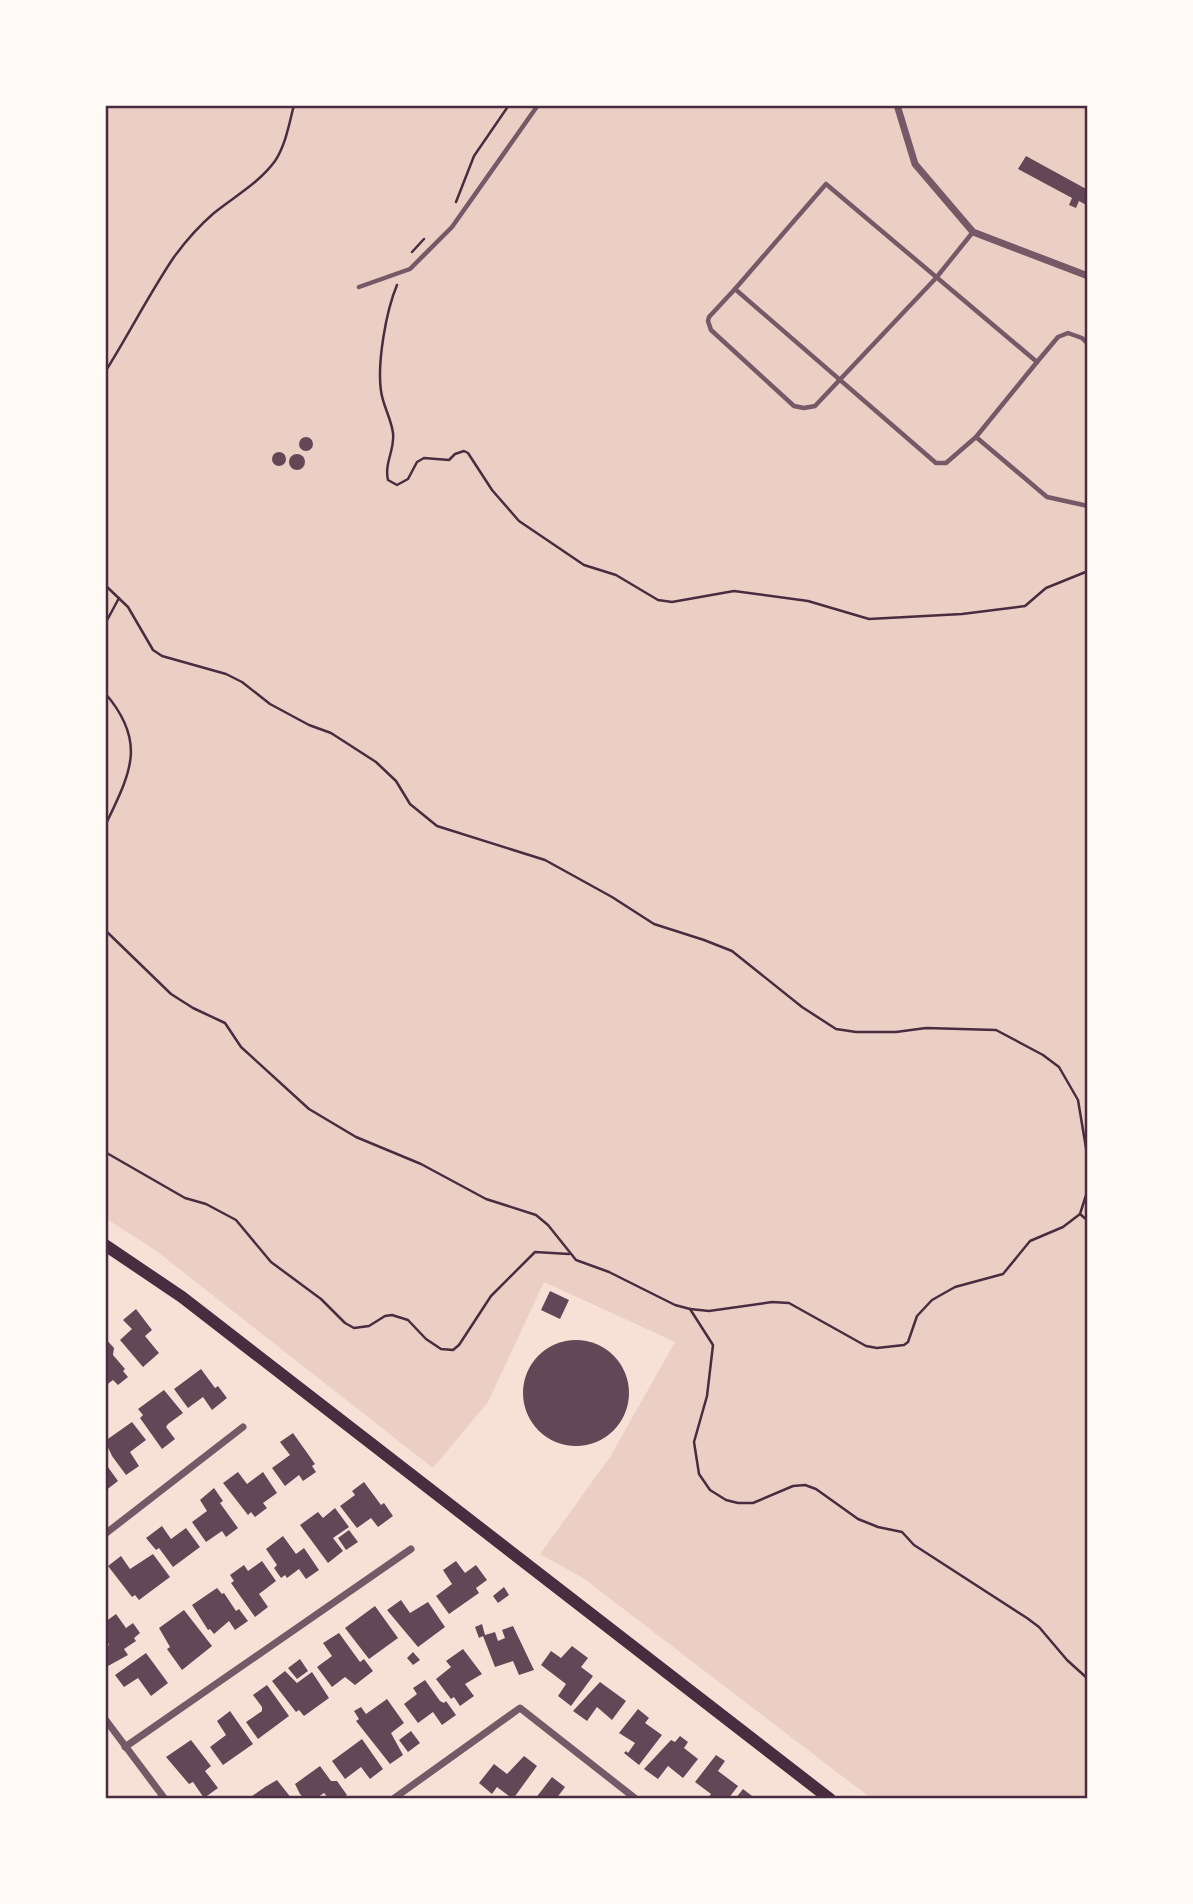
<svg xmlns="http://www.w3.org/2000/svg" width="1193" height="1904" viewBox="0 0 1193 1904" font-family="Commissioner,sans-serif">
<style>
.green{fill:#ebcfc5}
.building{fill:#644757}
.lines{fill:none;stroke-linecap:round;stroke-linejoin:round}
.path{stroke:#4a2c40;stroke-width:2.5}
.service{stroke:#755966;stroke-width:4.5}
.minor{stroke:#755966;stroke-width:7}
.secondary{stroke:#4a2c40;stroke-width:12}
.neatline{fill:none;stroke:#4a2c40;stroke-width:2.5}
</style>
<rect width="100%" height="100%" fill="#f7e1d7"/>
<!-- green -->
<polygon class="green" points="105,105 1088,105 1088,1799 872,1799 583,1578 540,1554 610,1457 675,1342 544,1282 488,1402 433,1468 155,1250 105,1218"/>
<!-- building -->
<g class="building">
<polygon points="1026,156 1088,190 1088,206 1079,201 1076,208 1069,205 1072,198 1018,169"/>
<circle cx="306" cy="444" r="7"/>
<circle cx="279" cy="459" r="7"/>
<circle cx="297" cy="462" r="8"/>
<polygon points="550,1291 569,1300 560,1319 541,1310"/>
<polygon points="136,1309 152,1330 145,1336 159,1353 143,1367 120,1340 132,1329 123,1320"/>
<polygon points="105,1338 114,1348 113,1355 125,1369 123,1371 128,1377 118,1385 113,1380 105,1386"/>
<circle cx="576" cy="1393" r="53"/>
<polygon points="201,1369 215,1388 218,1386 227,1398 212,1410 203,1397 188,1408 174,1389"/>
<polygon points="164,1390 183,1413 168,1424 166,1427 175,1439 162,1449 140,1418 143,1415 138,1409"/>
<polygon points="132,1422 146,1440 130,1452 139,1466 126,1475 112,1456 105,1441"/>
<polygon points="293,1433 315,1464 312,1466 316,1472 303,1481 299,1475 285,1486 272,1468 290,1455 280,1442"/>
<polygon points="105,1463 118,1481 105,1491"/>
<polygon points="238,1472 247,1484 263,1472 277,1493 263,1503 267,1508 255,1517 251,1512 248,1515 223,1483"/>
<polygon points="364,1482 381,1505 384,1503 393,1516 378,1527 371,1518 357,1528 340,1506 355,1495 352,1491"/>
<polygon points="214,1488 223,1501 220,1503 238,1528 226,1537 222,1531 206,1542 192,1522 207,1511 200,1500"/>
<polygon points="335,1508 349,1527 333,1538 343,1551 328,1563 300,1525 318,1512 323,1518"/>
<polygon points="162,1526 171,1539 186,1528 200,1547 173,1567 159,1548 156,1550 146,1538"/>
<polygon points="349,1530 358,1542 346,1550 338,1538"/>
<polygon points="283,1536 296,1554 304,1548 319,1570 306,1579 299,1569 287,1578 285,1575 281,1578 274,1568 277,1565 266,1549"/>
<polygon points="153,1554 170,1577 139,1600 135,1595 132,1597 108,1566 121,1556 130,1569"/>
<polygon points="262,1561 276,1581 259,1594 268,1607 255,1617 231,1583 234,1581 230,1575 244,1565 248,1571"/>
<polygon points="456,1561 465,1573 476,1565 487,1580 476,1588 479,1593 449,1614 436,1596 452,1584 443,1570"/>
<polygon points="504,1587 509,1595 498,1603 493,1596"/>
<polygon points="217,1588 222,1594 224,1593 236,1611 239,1609 248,1621 235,1630 229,1621 214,1634 210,1629 208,1630 192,1605"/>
<polygon points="401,1600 410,1613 428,1602 445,1627 418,1647 387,1610"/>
<polygon points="375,1606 398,1638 369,1659 345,1628"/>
<polygon points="184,1610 212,1646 182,1670 167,1649 170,1647 159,1628"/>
<polygon points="116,1614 126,1628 133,1623 140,1633 134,1638 136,1641 124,1649 128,1655 108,1666 105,1662 105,1648 109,1645 105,1637 105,1622"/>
<polygon points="482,1624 485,1635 495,1632 498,1641 505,1638 502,1630 513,1626 534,1670 519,1675 513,1661 495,1667 483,1636 479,1638 475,1627"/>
<polygon points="339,1633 360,1662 364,1659 373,1671 355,1685 345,1677 332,1687 317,1667 332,1656 323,1643"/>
<polygon points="572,1646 588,1658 581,1667 593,1676 571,1706 558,1696 566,1684 541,1665 551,1651 561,1658"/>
<polygon points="463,1649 482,1674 465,1684 474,1696 460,1706 454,1697 451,1699 436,1679 451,1667 446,1661"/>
<polygon points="413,1652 420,1660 413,1665 407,1658"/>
<polygon points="146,1653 168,1683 151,1696 138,1678 124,1687 115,1675"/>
<polygon points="300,1659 308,1671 297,1679 288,1668"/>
<polygon points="285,1671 297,1683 312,1672 329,1698 304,1716 299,1710 296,1712 272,1681"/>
<polygon points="425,1680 440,1701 444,1703 446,1701 456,1715 442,1725 433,1712 418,1723 404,1704 417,1694 413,1688"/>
<polygon points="600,1682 626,1701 612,1720 597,1707 587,1721 573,1711"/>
<polygon points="267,1685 289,1716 258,1739 246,1722 262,1711 262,1707 253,1695"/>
<polygon points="387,1699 404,1723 391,1733 403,1755 390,1764 356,1721 359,1719 354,1711 361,1707 366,1714"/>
<polygon points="638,1709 649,1718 645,1723 662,1735 639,1765 624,1753 626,1751 628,1753 635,1743 619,1733"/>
<polygon points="230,1711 253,1744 223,1765 210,1747 226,1735 217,1721"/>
<polygon points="411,1731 420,1743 408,1752 399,1740"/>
<polygon points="680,1736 688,1742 684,1748 698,1759 683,1778 668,1766 658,1779 644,1769 671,1740 675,1742"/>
<polygon points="362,1739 383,1769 370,1779 361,1767 345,1779 332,1761"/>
<polygon points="191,1740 211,1766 205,1771 218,1788 204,1798 193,1782 189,1784 166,1757"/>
<polygon points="716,1755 725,1761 718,1771 738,1786 728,1799 707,1799 711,1794 695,1782"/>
<polygon points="524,1756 537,1766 513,1799 497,1787 492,1794 479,1783 494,1764 507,1774"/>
<polygon points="320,1766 331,1781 337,1781 347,1795 341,1799 329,1799 324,1793 315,1799 305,1799 300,1794 295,1784"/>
<polygon points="552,1777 565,1787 556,1799 535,1799"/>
<polygon points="277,1780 292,1799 248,1799 265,1787"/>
<polygon points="743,1789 756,1799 735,1799"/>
</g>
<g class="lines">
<!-- path -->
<g class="path">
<polyline points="456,202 474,156 509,105"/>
<polyline points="412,252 424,239"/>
<path d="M397,285C386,311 377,363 381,391C383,406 391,418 393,433C395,450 384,463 388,480L397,485L408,479L417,462L424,458L449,460L455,454L464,451L468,453L492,490L519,521L584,565L616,575L658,600L672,602L734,591L808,601L869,619L962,614L1025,606L1046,588L1088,571"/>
<path d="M105,372C129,334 149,294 174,257C185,242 200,225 214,213C235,196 259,183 275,161C286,144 289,124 294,105"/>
<polyline points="105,585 128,607 153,650 162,656 226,674 242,682 270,704 309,725 331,733 376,762 396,781 410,804 437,826 545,860 612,897 654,924 704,940 732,951 802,1007 836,1029 856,1032 896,1032 926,1028 996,1030 1043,1055 1059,1067 1078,1100 1088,1160"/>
<polyline points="105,624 119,598"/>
<path d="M105,693C148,743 130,773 105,826"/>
<polyline points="105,930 171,994 193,1008 225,1023 241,1047 309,1109 356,1137 421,1164 486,1199 536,1215 548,1225 576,1260 609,1272 675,1305 690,1309 713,1345 707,1396 694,1442 699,1474 710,1490 726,1500 738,1503 753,1503 793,1486 805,1485 816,1489 858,1519 878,1527 902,1532 914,1545 1027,1618 1039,1627 1067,1660 1088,1679"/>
<polyline points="105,1152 185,1198 206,1204 236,1220 271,1262 321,1299 345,1323 354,1328 369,1326 385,1316 392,1315 408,1320 426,1339 441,1349 453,1350 459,1345 491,1296 535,1252 569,1254"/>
<polyline points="1080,1214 1088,1221"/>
<polyline points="690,1309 709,1311 772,1302 789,1303 866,1346 877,1348 904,1345 908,1342 917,1316 932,1300 955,1287 1003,1274 1030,1241 1063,1227 1080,1214 1088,1189"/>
</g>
<!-- service -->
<g class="service">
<polyline points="359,287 410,269 452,227 538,105"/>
<polyline points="735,289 709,317 708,321 711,330 794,406 804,408 815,406 936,278 973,232"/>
<polyline points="1088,344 1082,338 1068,333 1058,337 1037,362 826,184 735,289 936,463 946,463 976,437 1047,497 1088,506"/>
<polyline points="976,437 1037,362"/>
</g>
<!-- minor -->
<g class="minor">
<polyline points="897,105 915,164 973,232 1088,276"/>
<polyline points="105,1534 243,1427"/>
<polyline points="105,1719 165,1799"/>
<polyline points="125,1747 411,1549"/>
<polyline points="393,1799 520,1708 636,1799"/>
</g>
<!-- secondary -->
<polyline class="secondary" points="105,1245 182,1297 830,1799"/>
</g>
<!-- border -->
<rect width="1193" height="1904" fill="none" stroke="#fffaf5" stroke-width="214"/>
<rect x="107" y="107" width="979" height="1690" class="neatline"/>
</svg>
